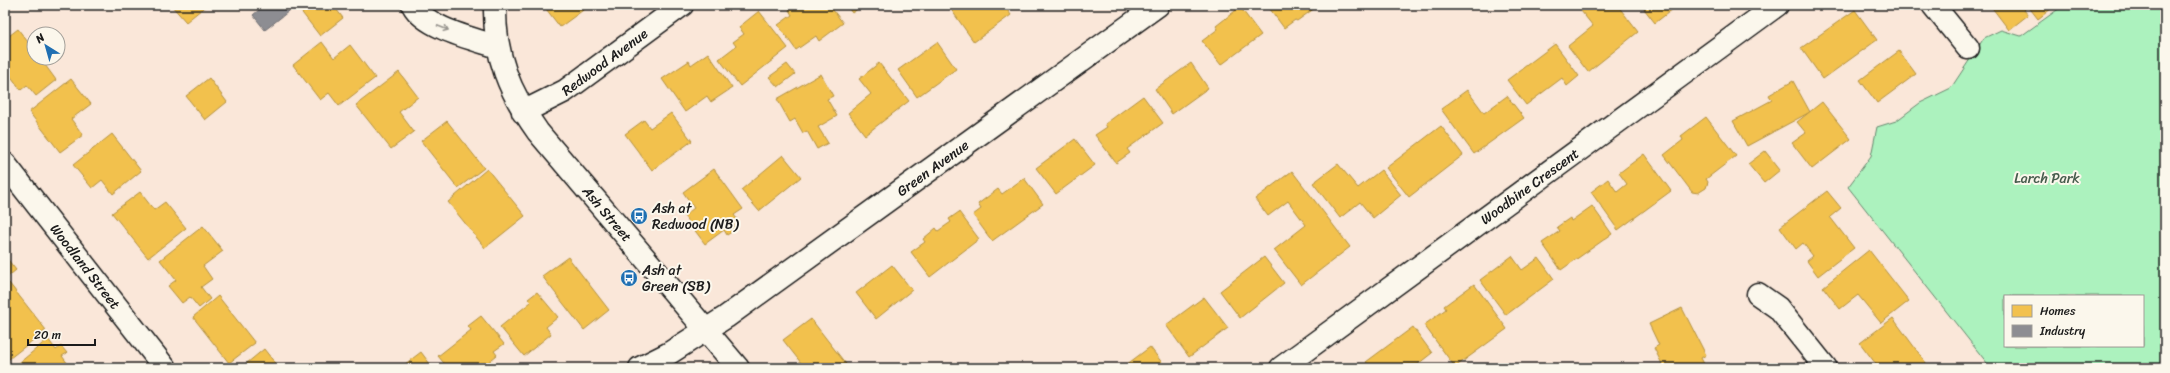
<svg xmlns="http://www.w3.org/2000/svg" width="2170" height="373" viewBox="0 0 2170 373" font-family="Sriracha,sans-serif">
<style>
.green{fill:#acf2be;stroke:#64876d;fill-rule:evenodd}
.homes{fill:#f2c14e;stroke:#b2903f}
.industry{fill:#8d8d92;stroke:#6b6b6f}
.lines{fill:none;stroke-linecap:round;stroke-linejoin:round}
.minor-casing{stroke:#1c1c1c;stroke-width:25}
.major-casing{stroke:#1c1c1c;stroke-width:25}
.minor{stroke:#fbf7ec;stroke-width:22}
.major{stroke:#fbf7ec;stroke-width:22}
.oneway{stroke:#97948e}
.labels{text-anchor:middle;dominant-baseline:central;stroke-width:4;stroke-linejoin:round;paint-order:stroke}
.street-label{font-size:14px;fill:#1c1c1c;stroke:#fbf7ec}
.park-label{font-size:14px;fill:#475c4d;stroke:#fbf7ec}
.poi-label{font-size:14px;fill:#1c1c1c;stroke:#fbf7ec;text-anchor:start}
</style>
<rect width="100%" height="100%" fill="#fae7d9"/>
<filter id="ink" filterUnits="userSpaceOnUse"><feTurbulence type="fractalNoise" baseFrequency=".025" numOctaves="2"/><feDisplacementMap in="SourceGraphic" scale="8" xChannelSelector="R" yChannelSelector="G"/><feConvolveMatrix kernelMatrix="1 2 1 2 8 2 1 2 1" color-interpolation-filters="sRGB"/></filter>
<g filter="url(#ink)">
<!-- green -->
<path class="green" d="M2064,5H2165V368H1991L1848,187L1871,156L1877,127L1896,121L1920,103L1951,88L1984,38L2001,30L2021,36ZM2005,296H2143V346H2005Z"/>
<!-- homes -->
<g class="homes">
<polygon points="171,5 207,5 186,22"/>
<polygon points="296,5 333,5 343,18 320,36"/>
<polygon points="543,5 590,5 560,27"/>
<polygon points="796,5 829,5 843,23 819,41 816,36 796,50 778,25 792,15 789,10"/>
<polygon points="846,5 863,5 852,13"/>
<polygon points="954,5 1004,5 1011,15 974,42 950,8"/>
<polygon points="1267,5 1319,5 1297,21 1295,20 1284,28"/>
<polygon points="1588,5 1612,5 1614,8 1618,6 1638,32 1588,72 1568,46 1593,26 1581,11"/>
<polygon points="1641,5 1678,5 1655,23"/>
<polygon points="1990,5 2056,5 2038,19 2028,6 2024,10 2028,15 2009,30"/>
<polygon points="1240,7 1261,35 1221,65 1202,41 1218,29 1216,26"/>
<polygon points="1855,10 1877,40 1823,79 1801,48"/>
<polygon points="759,11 788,48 740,86 719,59 736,46 733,42 744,34 739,27"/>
<polygon points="18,29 34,50 34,58 40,58 56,80 36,96 27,85 21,90 9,74 5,77 5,39"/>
<polygon points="322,42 334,58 350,45 375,78 339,106 329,93 320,100 293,65"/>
<polygon points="937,42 956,69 917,97 898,70"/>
<polygon points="1555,44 1579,76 1567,86 1562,78 1526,105 1507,80"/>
<polygon points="1899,51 1916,74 1877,103 1860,80"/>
<polygon points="708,53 732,88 711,102 707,96 685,112 662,79 689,61 691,65"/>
<polygon points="879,63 909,101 865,135 848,113 871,94 859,79"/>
<polygon points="1191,63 1208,88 1172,114 1155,89"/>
<polygon points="787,64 795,74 778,87 769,77"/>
<polygon points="399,72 418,97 399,112 414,132 391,149 356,105"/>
<polygon points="821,74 833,96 827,99 837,116 818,127 828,143 817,149 807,131 803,133 795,119 790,122 777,99"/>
<polygon points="209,78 227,102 205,120 186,96"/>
<polygon points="71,79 91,104 71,119 83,135 60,152 29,112"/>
<polygon points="1793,81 1810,112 1747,146 1733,121 1772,100 1769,95"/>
<polygon points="1467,90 1484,113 1507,96 1524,118 1474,154 1441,109"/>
<polygon points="1143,96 1163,123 1127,149 1130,153 1116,163 1095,135 1107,127 1105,124"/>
<polygon points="1822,102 1851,139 1812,169 1792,143 1806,133 1797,122"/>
<polygon points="671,113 692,141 652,170 625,134 644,120 650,128"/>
<polygon points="1706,117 1736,156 1706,179 1708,182 1706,188 1698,193 1692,192 1664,155 1683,140 1681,136"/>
<polygon points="447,121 484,168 458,188 421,141"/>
<polygon points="1441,126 1463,155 1409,197 1386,168"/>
<polygon points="112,134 141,171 113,194 102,180 92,188 73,165"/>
<polygon points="1075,139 1095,165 1056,194 1036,168"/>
<polygon points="1765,151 1780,170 1764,183 1748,164"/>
<polygon points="1644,154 1671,191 1618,230 1591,192 1608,179 1617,192 1627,184 1619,173"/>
<polygon points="783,155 801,177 759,211 741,190"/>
<polygon points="1338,164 1358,188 1381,170 1401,195 1373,218 1360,202 1340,218 1313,183"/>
<polygon points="487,169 525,216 485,248 448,202"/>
<polygon points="714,169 743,209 734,215 737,219 732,222 736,229 727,235 724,230 705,244 684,216 694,208 683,192"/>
<polygon points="1292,171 1350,247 1301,285 1274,250 1306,225 1288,201 1268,216 1255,199"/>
<polygon points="1024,178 1043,204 992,241 973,215 981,209 978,204 998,189 1002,194"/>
<polygon points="1827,191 1841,208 1830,217 1854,248 1818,276 1807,261 1813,256 1803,243 1796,249 1780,227"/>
<polygon points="140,192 154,210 165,202 186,228 148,258 112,213"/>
<polygon points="1592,206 1612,234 1561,270 1542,243 1560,231 1557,227 1570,218 1571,221"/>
<polygon points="959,212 979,239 930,277 911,252 925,242 923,239 936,228 938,231 951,222 949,219"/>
<polygon points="203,226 223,251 203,266 212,279 201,287 210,299 199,308 190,297 182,303 168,286 176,280 160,260"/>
<polygon points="1869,250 1909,301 1881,323 1858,295 1840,309 1823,287"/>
<polygon points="5,256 16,270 5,279"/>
<polygon points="1512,256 1522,270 1539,258 1554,279 1506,315 1480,280"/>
<polygon points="568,257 609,310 584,330 542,276"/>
<polygon points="1264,257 1284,283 1240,318 1220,291"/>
<polygon points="892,265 912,290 876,319 856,293"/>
<polygon points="9,283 46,330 5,362 5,286"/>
<polygon points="1474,284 1507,329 1455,367 1424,325 1446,309 1444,306"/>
<polygon points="537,292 558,317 546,327 551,334 524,356 500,327 531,302 528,299"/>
<polygon points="218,296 255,343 229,363 193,317"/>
<polygon points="1204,297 1228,328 1189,357 1166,325"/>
<polygon points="1682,308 1706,355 1701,358 1706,368 1664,368 1654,348 1659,345 1649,324"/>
<polygon points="481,316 504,344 494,351 497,355 481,368 448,368 438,356 471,330 468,326"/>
<polygon points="1893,318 1929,367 1927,368 1879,368 1860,343"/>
<polygon points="811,319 849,368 805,368 783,340"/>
<polygon points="1413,327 1432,353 1413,368 1371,368 1366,362"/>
<polygon points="48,339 56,350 61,346 67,353 62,356 71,368 13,368"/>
<polygon points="1150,347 1166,368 1122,368"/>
<polygon points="264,349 279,368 241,368"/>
<polygon points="421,352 433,368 400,368"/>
</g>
<!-- industry -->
<polygon class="industry" points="265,5 284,5 289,11 265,30 253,15"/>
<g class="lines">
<!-- minor casing -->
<g class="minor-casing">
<g id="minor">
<path d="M413,5C425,28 474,39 498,47"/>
<polyline points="1933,5 1968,48"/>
<path id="s1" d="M523,112L565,91L682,5"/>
<path id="s2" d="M5,164L165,368"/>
<polyline points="1758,294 1778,308 1826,368"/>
<path id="s3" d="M640,368L668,354L726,317L1158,5"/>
<path id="s4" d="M1281,368L1777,5"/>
</g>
</g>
<!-- major casing -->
<g class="major-casing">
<g id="major">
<path id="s5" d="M495,5C494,55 509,92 538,132L738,368"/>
</g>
</g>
<!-- minor -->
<use href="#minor" class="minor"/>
<!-- major -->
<use href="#major" class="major"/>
</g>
<!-- one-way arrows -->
<defs><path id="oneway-shaft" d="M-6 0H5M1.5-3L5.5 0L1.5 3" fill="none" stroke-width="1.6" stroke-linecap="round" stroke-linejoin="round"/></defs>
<use class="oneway" href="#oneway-shaft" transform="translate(443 28) rotate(21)"/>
</g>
<!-- icons -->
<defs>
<g id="bus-disc" transform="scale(0.9)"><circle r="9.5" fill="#1f6fb2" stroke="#fbf7ec"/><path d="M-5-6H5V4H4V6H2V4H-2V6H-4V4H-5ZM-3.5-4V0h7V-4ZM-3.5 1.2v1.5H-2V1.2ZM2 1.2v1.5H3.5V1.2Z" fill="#fff"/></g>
</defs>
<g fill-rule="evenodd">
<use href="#bus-disc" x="639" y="216"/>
<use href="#bus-disc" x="629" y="278"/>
</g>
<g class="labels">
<!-- street labels -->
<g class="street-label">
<text stroke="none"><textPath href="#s1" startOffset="96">Redwood Avenue</textPath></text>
<text stroke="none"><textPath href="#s3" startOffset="355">Green Avenue</textPath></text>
<text stroke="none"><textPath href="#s4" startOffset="308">Woodbine Crescent</textPath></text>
<text stroke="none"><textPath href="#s5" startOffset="244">Ash Street</textPath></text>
<text stroke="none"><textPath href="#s2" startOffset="130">Woodland Street</textPath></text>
</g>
<!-- park labels -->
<g class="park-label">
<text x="2047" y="178">Larch Park</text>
</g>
<!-- poi labels -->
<g class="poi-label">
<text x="652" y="208">Ash at<tspan x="652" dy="16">Redwood (NB)</tspan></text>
<text x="642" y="270">Ash at<tspan x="642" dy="16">Green (SB)</tspan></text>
</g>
</g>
<!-- margin -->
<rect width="2170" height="373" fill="none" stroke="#fbf7ec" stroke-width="20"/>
<rect x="10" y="10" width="2150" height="353" fill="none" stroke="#1c1c1c" stroke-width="1.5" filter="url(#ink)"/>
<!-- legend -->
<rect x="2004" y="295" width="140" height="52" fill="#fbf7ec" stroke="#a29f99"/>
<rect x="2012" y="305" width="20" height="12" fill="#f2c14e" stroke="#a29f99"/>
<text x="2040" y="315" font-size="12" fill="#1c1c1c">Homes</text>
<rect x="2012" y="325" width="20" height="12" fill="#8d8d92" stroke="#a29f99"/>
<text x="2040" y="335" font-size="12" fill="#1c1c1c">Industry</text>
<!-- north arrow -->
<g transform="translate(46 46) rotate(323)"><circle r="19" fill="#fbf7ec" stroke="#a29f99"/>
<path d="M0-3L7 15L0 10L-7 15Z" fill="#1f6fb2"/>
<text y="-6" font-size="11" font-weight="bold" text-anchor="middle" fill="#1c1c1c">N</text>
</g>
<!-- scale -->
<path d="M28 339v6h67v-6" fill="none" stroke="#1c1c1c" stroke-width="2"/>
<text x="34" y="339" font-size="12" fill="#1c1c1c" stroke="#fbf7ec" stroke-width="3" paint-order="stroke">20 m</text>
</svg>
